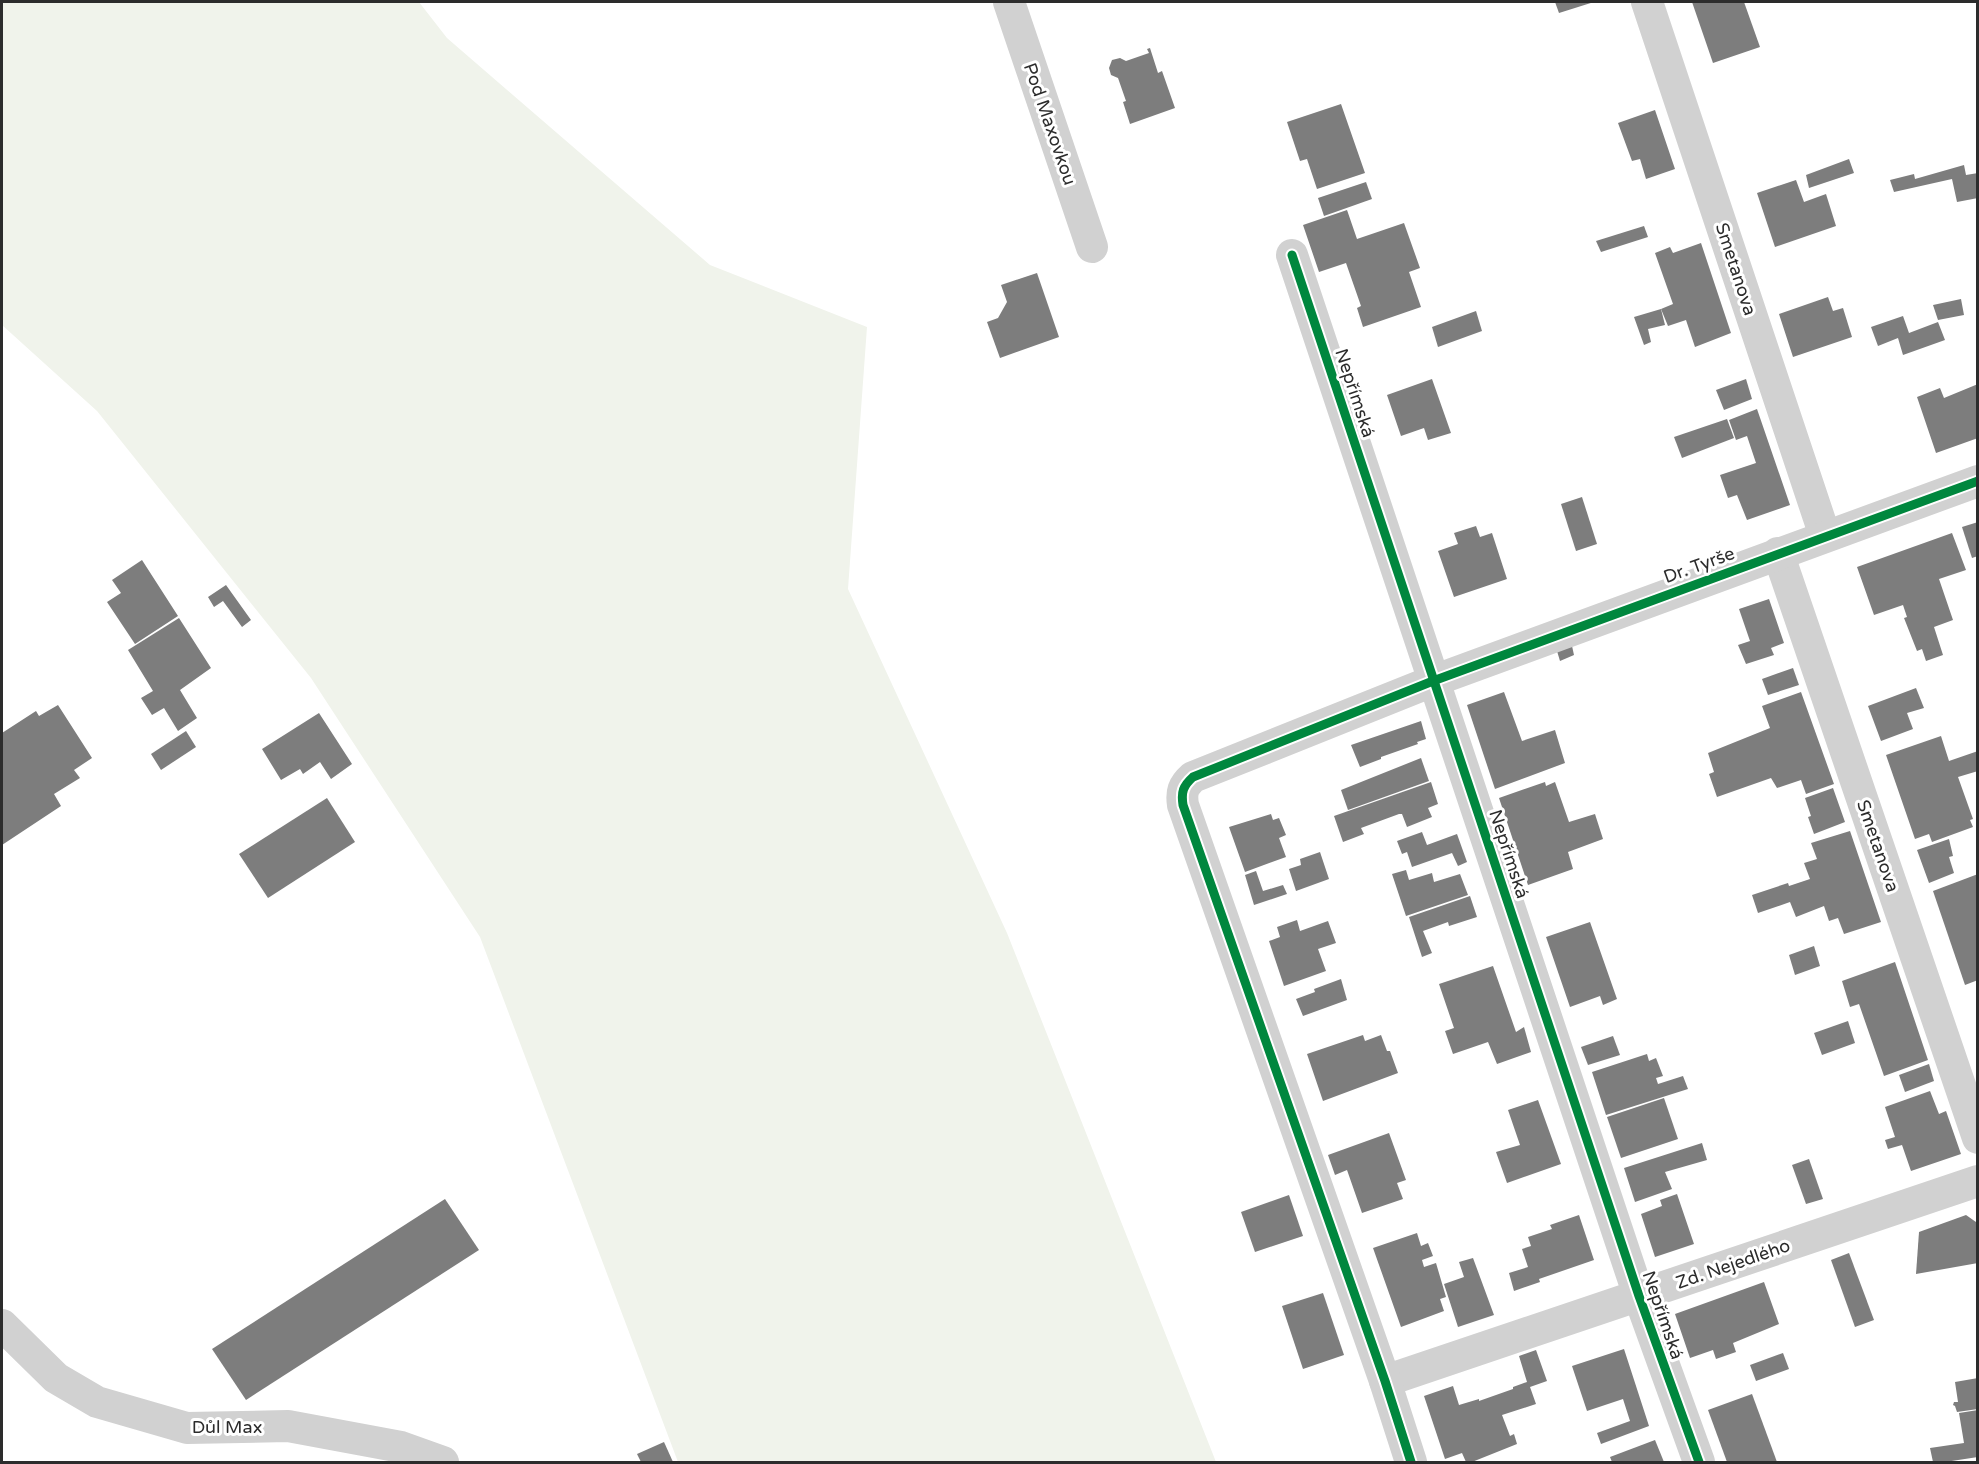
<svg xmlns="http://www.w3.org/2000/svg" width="1979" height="1464" viewBox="0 0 1979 1464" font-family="'Varela Round',sans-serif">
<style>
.green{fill:#f0f3eb}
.building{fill:#7d7d7d}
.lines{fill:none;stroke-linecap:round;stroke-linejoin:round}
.street{stroke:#d1d1d1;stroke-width:32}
.cycleway-casing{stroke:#fff;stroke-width:13}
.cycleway{stroke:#00873e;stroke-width:9}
.labels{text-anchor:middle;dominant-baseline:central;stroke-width:6;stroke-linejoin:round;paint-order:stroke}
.street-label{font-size:18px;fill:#2c2c2c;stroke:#fff}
</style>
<rect width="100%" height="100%" fill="#fff"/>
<!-- green -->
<polygon class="green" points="2,2 419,2 447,38 710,265 867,327 848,589 1007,933 1216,1462 678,1462 480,937 311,678 97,411 2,325"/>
<!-- building -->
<g class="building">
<polygon points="1555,2 1594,2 1559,13"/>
<polygon points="1692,2 1744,2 1760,47 1713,63"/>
<polygon points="1150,48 1158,73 1162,71 1175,108 1130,124 1123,102 1126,101 1118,78 1111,75 1109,68 1112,60 1120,58 1126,61 1149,53 1147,49"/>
<polygon points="1341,104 1365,173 1317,189 1307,159 1300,161 1287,122"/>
<polygon points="1655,110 1675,169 1646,179 1640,159 1632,161 1618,123"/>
<polygon points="1849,159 1854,173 1809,188 1806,175"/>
<polygon points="1964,165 1966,175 1978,173 1978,198 1957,202 1952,179 1894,192 1890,180 1914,174 1915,179"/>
<polygon points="1796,180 1804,202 1826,194 1836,226 1775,247 1757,193"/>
<polygon points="1366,182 1372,199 1324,216 1318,198"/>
<polygon points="1347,210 1357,239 1404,223 1420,268 1409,272 1421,307 1363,327 1357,308 1361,306 1346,263 1319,272 1303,225"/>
<polygon points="1644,226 1648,237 1601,252 1596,241"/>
<polygon points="1701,243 1731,333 1695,347 1686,320 1668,326 1661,309 1673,304 1655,253 1670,247 1673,253"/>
<polygon points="1037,273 1059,337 1000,358 987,322 998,318 1007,302 1001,285"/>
<polygon points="1828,297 1833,311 1843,308 1852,337 1793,357 1779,314"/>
<polygon points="1961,299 1964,315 1938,320 1933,305"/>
<polygon points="1661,309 1665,325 1648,329 1651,342 1644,345 1634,317"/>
<polygon points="1476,311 1482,331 1438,347 1432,327"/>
<polygon points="1903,316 1909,333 1938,322 1945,340 1903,355 1898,338 1878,346 1871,327"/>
<polygon points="1432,379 1451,433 1428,440 1424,428 1401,436 1387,395"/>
<polygon points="1746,379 1752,399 1724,410 1716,390"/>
<polygon points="1978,384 1978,438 1936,453 1917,397 1940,388 1944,398"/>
<polygon points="1757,409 1790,505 1747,520 1737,495 1728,498 1720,475 1756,463 1747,436 1736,440 1729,420"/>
<polygon points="1727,419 1734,438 1682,458 1674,437"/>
<polygon points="1582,497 1597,544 1576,551 1561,504"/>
<polygon points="1978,522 1978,556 1972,558 1962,527"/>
<polygon points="1476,526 1480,537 1492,533 1507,579 1454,597 1438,551 1458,544 1454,533"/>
<polygon points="1952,533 1966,570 1939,579 1953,620 1934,627 1943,655 1926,661 1922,649 1917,651 1904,618 1907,617 1903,605 1874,615 1857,567"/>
<polygon points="142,560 178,616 135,644 107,602 121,593 112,580"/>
<polygon points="226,585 251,620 242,627 223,601 214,607 208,597"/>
<polygon points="1769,599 1784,643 1771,648 1774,655 1746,664 1738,645 1750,641 1739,609"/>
<polygon points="179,618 211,668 180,690 197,718 178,731 164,708 152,715 141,698 153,691 128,650"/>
<polygon points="1572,646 1574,655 1560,661 1557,651"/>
<polygon points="1793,668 1799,685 1768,695 1762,679"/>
<polygon points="1916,688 1924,708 1907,713 1913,729 1881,741 1868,706"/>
<polygon points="1504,692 1522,741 1555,730 1565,763 1495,789 1467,705"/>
<polygon points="1801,692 1834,784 1806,794 1801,780 1777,788 1771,778 1717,797 1709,774 1714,772 1708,753 1770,728 1762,706"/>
<polygon points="58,705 92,758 74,770 80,778 54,794 61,806 2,845 2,733 36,711 39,716"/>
<polygon points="319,713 352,764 331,779 320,762 303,774 300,769 281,780 262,749"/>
<polygon points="1421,721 1426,739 1417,742 1418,744 1381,757 1381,759 1360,767 1351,745"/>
<polygon points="186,731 196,747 161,770 151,754"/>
<polygon points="1941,736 1949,761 1978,751 1978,771 1958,777 1973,819 1970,820 1973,827 1932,842 1929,834 1915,839 1886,755"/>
<polygon points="1421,758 1429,781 1348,810 1341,790"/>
<polygon points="1431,782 1438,804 1428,808 1432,817 1407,827 1402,814 1399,814 1361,828 1364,834 1343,842 1334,816"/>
<polygon points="1545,782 1546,786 1555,782 1569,822 1595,814 1603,839 1568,852 1573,869 1528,885 1499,798"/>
<polygon points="1833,788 1845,822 1814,834 1808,817 1811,816 1805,798"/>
<polygon points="327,798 355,842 268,898 239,854"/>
<polygon points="1271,814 1273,820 1279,818 1286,835 1279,838 1286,857 1245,872 1229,827"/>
<polygon points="1850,831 1881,922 1844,934 1838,918 1829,921 1824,906 1796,917 1790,902 1758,913 1752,895 1788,883 1789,886 1810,879 1804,863 1817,859 1811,843"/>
<polygon points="1422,832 1427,845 1457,834 1467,862 1458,866 1452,853 1412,867 1407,852 1402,854 1397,841"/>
<polygon points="1949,839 1953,856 1949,857 1954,873 1929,883 1917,850"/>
<polygon points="1320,852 1329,879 1296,891 1289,869 1301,865 1300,859"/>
<polygon points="1406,870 1409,880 1432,873 1434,882 1460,874 1468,895 1406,916 1392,874"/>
<polygon points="1256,871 1263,891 1283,885 1287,894 1254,905 1245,875"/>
<polygon points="1978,874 1978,980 1965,985 1933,891"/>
<polygon points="1470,896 1477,917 1449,926 1448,922 1423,931 1432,953 1422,957 1409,917"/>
<polygon points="1297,920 1300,931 1328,921 1336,943 1318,949 1326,971 1284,986 1269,941 1280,937 1277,927"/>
<polygon points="1590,922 1617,999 1603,1005 1600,996 1570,1007 1546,937"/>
<polygon points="1814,946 1820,966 1795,975 1789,955"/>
<polygon points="1895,962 1928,1060 1884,1076 1859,1004 1850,1007 1842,981"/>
<polygon points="1493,966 1516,1032 1524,1027 1531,1052 1497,1064 1488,1042 1453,1054 1445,1031 1454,1028 1439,984"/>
<polygon points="1341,979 1347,1000 1303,1016 1296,999 1315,992 1314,989"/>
<polygon points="1848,1021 1855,1043 1822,1055 1814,1033"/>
<polygon points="1363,1035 1365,1041 1381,1035 1387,1051 1390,1051 1398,1073 1323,1101 1307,1054"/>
<polygon points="1613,1036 1620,1055 1588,1065 1581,1047"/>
<polygon points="1647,1054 1649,1061 1656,1058 1663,1076 1656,1078 1658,1084 1683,1076 1688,1089 1606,1115 1592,1072"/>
<polygon points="1929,1064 1934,1081 1905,1092 1899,1075"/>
<polygon points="1930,1091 1939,1114 1946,1111 1961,1154 1911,1171 1902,1145 1888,1149 1885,1140 1895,1137 1885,1107"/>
<polygon points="1664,1098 1678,1139 1621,1158 1607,1117"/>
<polygon points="1538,1100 1561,1164 1507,1183 1496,1152 1520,1145 1508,1110"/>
<polygon points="1389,1133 1406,1180 1397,1183 1403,1199 1362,1213 1347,1170 1335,1175 1328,1155"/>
<polygon points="1702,1143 1707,1160 1665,1172 1672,1189 1635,1202 1624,1168"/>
<polygon points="1809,1159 1823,1199 1806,1204 1792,1165"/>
<polygon points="1677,1194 1694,1244 1655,1257 1641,1214 1662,1206 1660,1200"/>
<polygon points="1289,1195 1303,1236 1255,1252 1241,1212"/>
<polygon points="445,1199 479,1250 246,1400 212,1349"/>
<polygon points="1579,1215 1594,1260 1539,1279 1540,1282 1514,1291 1509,1273 1528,1267 1522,1249 1531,1246 1528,1237 1552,1229 1550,1225"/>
<polygon points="1966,1215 1976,1222 1978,1263 1916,1274 1919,1232"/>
<polygon points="1417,1233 1421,1246 1428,1243 1433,1256 1422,1260 1424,1267 1436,1263 1446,1297 1440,1299 1444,1311 1401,1327 1373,1248"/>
<polygon points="1849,1253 1874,1320 1855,1327 1831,1260"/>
<polygon points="1473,1258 1494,1315 1458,1327 1444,1284 1464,1277 1459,1262"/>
<polygon points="1764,1282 1779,1324 1733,1343 1736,1352 1716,1359 1713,1350 1690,1358 1675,1314"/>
<polygon points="1323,1293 1344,1355 1303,1369 1282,1306"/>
<polygon points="1624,1349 1649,1426 1601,1444 1597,1433 1630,1421 1623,1399 1587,1411 1572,1366"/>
<polygon points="1536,1350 1547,1381 1530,1387 1536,1404 1502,1415 1510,1436 1514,1434 1517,1444 1472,1462 1466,1462 1462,1453 1445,1459 1424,1396 1453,1386 1459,1405 1479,1399 1479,1401 1513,1389 1513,1387 1527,1382 1519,1356"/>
<polygon points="1783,1353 1789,1369 1756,1381 1750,1365"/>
<polygon points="1978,1378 1978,1409 1957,1412 1955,1406 1953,1405 1954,1402 1958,1402 1955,1382"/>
<polygon points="1752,1394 1777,1462 1727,1462 1708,1410"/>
<polygon points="1978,1410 1978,1457 1945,1462 1933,1462 1930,1448 1964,1443 1959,1413"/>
<polygon points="1655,1440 1664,1462 1612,1462 1610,1457"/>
<polygon points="664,1442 673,1462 641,1462 637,1454"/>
</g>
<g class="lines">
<!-- street -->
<g class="street">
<polyline points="1009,2 1092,247"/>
<polyline points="1647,2 1825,536"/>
<polyline points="1292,255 1639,1296 1699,1462"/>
<polyline points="1778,553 1978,1138"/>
<polyline points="2,1325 56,1378 97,1402 187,1428 288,1426 401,1447 443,1462"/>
<polyline points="1385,1381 1978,1181"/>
<path d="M1411,1462L1385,1381L1183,805C1181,792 1183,786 1193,777L1433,681L1978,481"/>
</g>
<!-- cycleway casing -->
<g class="cycleway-casing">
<g id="cycleway">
<polyline points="1292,255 1639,1296 1699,1462"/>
<path d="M1411,1462L1385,1381L1183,805C1181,792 1183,786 1193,777L1433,681L1978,481"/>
</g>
</g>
<!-- cycleway -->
<use href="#cycleway" class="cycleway"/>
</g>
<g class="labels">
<!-- street labels -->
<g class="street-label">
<text transform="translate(1050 124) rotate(71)">Pod Maxovkou</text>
<text transform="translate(1736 269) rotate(72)">Smetanova</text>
<text transform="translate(1355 393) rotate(72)">Nepřímská</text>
<text transform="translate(1699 565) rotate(-20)">Dr. Tyrše</text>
<text transform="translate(1878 846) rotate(71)">Smetanova</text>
<text transform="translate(1509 854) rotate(72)">Nepřímská</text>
<text transform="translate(1733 1264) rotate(-19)">Zd. Nejedlého</text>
<text transform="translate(1663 1315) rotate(71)">Nepřímská</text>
<text x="227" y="1427">Důl Max</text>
</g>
</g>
<!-- border -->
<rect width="1979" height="1464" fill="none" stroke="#2c2c2c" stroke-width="6"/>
</svg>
